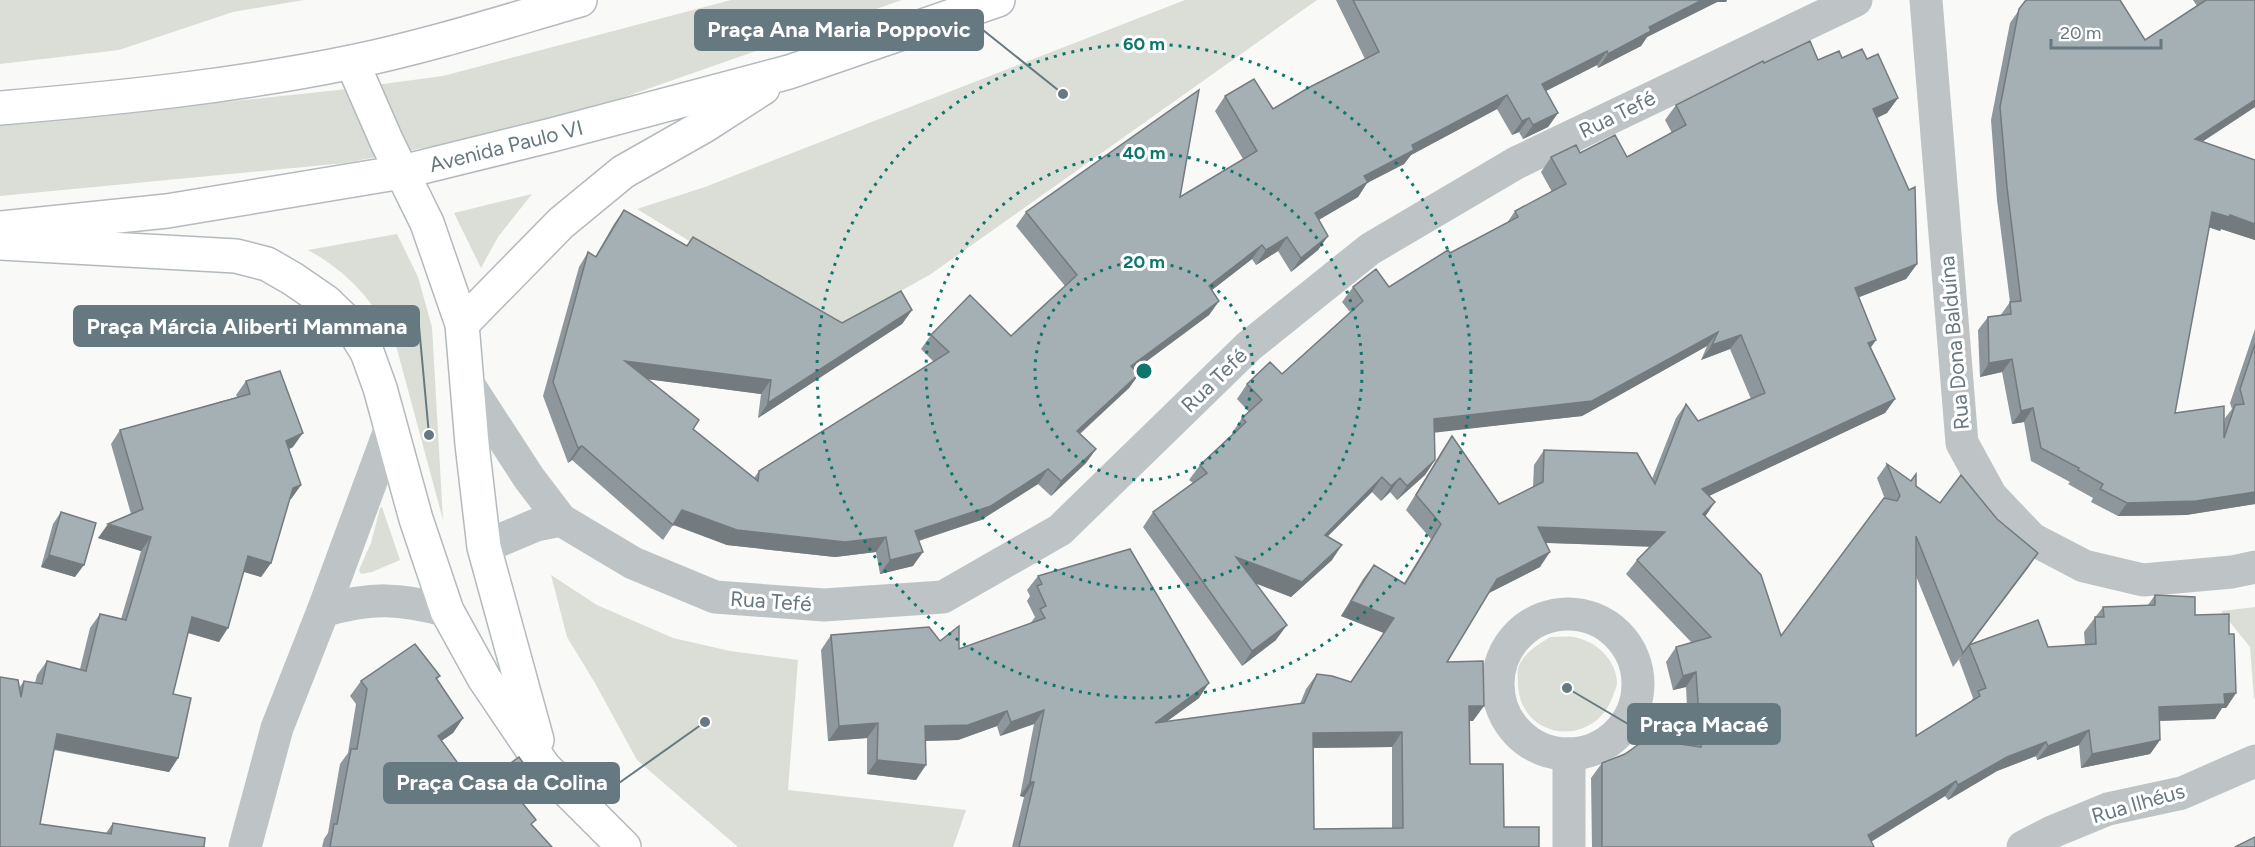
<svg xmlns="http://www.w3.org/2000/svg" width="2255" height="847" viewBox="0 0 2255 847" font-family="Figtree,sans-serif">
<style>
.green{fill:#daded6}
.lines{fill:none;stroke-linecap:round;stroke-linejoin:round}
.secondary-casing{stroke:#b3babd;stroke-width:36}
.primary-casing{stroke:#b4babd;stroke-width:36}
.minor{stroke:#bec4c6;stroke-width:33}
.secondary{stroke:#fff;stroke-width:33}
.primary{stroke:#fff;stroke-width:33}
.wall{fill:#8e979b;fill-rule:evenodd}
.shaded-wall{fill:#747b7e}
.building{fill:#a5b0b4;stroke:#747b7e;stroke-width:1.5;fill-rule:evenodd}
.ring{fill:none;stroke:#0f766e;stroke-width:3;stroke-dasharray:3 6}
.labels{text-anchor:middle;dominant-baseline:central;stroke-width:6;stroke-linejoin:round;paint-order:stroke}
.street-label{font-size:21px;fill:#667880;stroke:#fff}
.centre{fill:#0f766e;stroke:#fff;stroke-width:3}
.ring-label{font-size:18px;text-anchor:middle;font-weight:bold;fill:#0f766e;stroke:#fff;stroke-width:6;stroke-linejoin:round;paint-order:stroke}
.leader{fill:none;stroke:#667880;stroke-width:2}
.callout-dot{fill:#667880;stroke:#fff;stroke-width:2}
.callout{fill:#667880;stroke:#667880;stroke-width:2}
.callout-label{font-size:22px;text-anchor:middle;font-weight:bold;fill:#fff}
</style>
<rect width="100%" height="100%" fill="#f9f9f7"/>
<!-- green -->
<g class="green">
<polygon points="0,0 304,0 233,12 119,50 0,64"/>
<polygon points="731,0 902,0 547,124 345,163 0,196 0,126 338,90 443,76"/>
<polygon points="1185,0 1317,0 931,274 833,329 637,209 705,187"/>
<polygon points="532,194 498,237 481,268 454,213"/>
<path d="M397,234L418,277L432,327L443,520L397,349C378,305 350,273 308,250Z"/>
<polygon points="382,507 400,560 372,572 361,574 359,570 371,543 380,508"/>
<polygon points="551,575 597,605 673,638 730,651 798,660 788,790 966,810 953,847 738,847 637,760 595,683 567,637"/>
<polygon points="2255,607 2255,698 2254,699 2250,647 2221,611"/>
<path d="M1550,637C1558,637 1566,636 1573,637C1595,640 1617,660 1617,683C1617,687 1614,692 1613,696C1594,750 1518,740 1518,682C1518,678 1517,672 1518,668C1523,653 1538,645 1550,637Z"/>
</g>
<g class="lines">
<!-- secondary casing -->
<g class="secondary-casing">
<g id="secondary">
<polyline points="352,62 387,142 427,223 462,324 472,444 484,547 537,740"/>
<polyline points="0,243 236,256 267,264 293,279 325,301 351,326 367,352 380,388 416,519 447,611 484,678 544,767 624,847"/>
</g>
</g>
<!-- primary casing -->
<g class="primary-casing">
<g id="primary">
<path d="M0,108C118,98 235,86 352,62C429,46 504,22 580,0"/>
<polyline points="0,228 167,211 402,172 552,135 789,72 998,0"/>
<polyline points="462,324 561,223 623,172 704,126 763,88"/>
</g>
</g>
<!-- minor -->
<g class="minor">
<polyline points="1926,0 1962,443 1991,496 2032,539 2084,566 2143,580 2232,572 2255,567"/>
<polyline points="468,384 529,478 561,520 633,563 715,597 824,605 943,597 1060,530 1249,346 1370,249 1516,163 1856,0"/>
<polyline points="484,547 536,525 561,520"/>
<path d="M323,611C371,597 400,598 447,611"/>
<circle cx="1568" cy="684" r="70"/>
<polyline points="1569,754 1569,847"/>
<polyline points="245,847 277,728 323,611 390,430"/>
<polyline points="2023,847 2052,832 2108,809 2182,793 2255,761"/>
</g>
<!-- secondary -->
<use href="#secondary" class="secondary"/>
<!-- primary -->
<use href="#primary" class="primary"/>
</g>
<!-- wall -->
<g class="wall">
<polygon points="1336,0 1727,0 1726,2 1717,2 1647,37 1641,46 1598,68 1597,65 1546,91 1558,113 1548,127 1523,139 1519,132 1512,135 1497,109 1411,155 1404,164 1367,183 1358,197 1318,220 1328,236 1318,250 1291,272 1278,251 1256,265 1252,259 1212,290 1219,301 1209,315 1135,370 1139,374 1129,388 1080,434 1096,449 1086,463 1051,496 1038,484 981,520 919,541 913,566 880,574 876,552 835,557 727,545 673,525 663,540 572,460 568,463 543,396 579,267 588,252 595,257 614,224 624,210 687,246 842,323 912,310 902,324 758,418 761,394 648,379 693,429 754,478 759,471 934,362 921,349 931,335 1011,336 1065,286 1016,226 1026,212 1180,197 1243,159 1215,111 1225,96 1273,109 1365,59"/>
<polygon points="2026,0 2145,40 2197,6 2193,0 2255,0 2255,107 2202,142 2255,160 2255,240 2221,229 2220,231 2209,227 2175,413 2224,423 2225,418 2232,409 2230,403 2255,329 2255,504 2186,515 2118,516 2091,502 2093,498 2068,484 2070,482 2031,461 2024,422 2012,424 2002,372 1980,377 1978,330 1988,317 2000,316 2010,302 1997,200 1991,120 2010,23"/>
<path d="M1842,58L1867,59L1898,98L1887,113L1877,118L1917,264L1906,279L1859,297L1876,340L1871,347L1895,399L1885,413L1709,496L1705,517L1781,636L1885,499L1877,478L1887,464L1940,503L1997,519L2038,553L1970,645L2048,647L2085,645L2084,632L2103,607L2148,605L2155,595L2195,615L2229,634L2236,693L2226,708H2222L2215,719L2160,721V740L2150,754L2081,768L2079,745L2037,760L2036,756L1997,771L1948,800L1945,796L1871,842L1874,847H1592L1591,778L1602,763L1689,746L1686,687L1673,690L1666,662L1676,647L1692,643L1626,574L1637,560L1650,546L1545,543L1540,567L1489,593L1447,662L1473,721H1469L1470,764L1504,827L1539,847H1012L1024,797L1020,796L1034,724L1000,736L997,726L958,740L925,741L916,780L867,774V738L828,741L821,650L831,635L940,641L959,649L1030,624L1035,617L1027,601L1030,596L1027,590L1038,576L1199,698L1166,722L1300,704L1306,689L1317,674L1351,682L1384,633L1341,616L1363,579L1374,565L1404,583L1431,539L1406,510L1442,451L1452,436L1499,504L1533,487L1534,465L1544,450L1652,479L1676,418L1686,404L1698,421L1751,399L1730,349L1701,360L1707,346L1582,416L1434,432L1435,460L1425,475L1397,500L1390,492L1381,501L1372,492L1328,536L1332,560L1291,597L1256,583L1276,640L1242,666L1143,527L1153,512L1193,483L1189,480L1200,465L1233,434L1232,433L1242,418L1249,412L1237,399L1247,384L1282,374L1350,312L1342,302L1353,287H1389L1507,223L1515,211L1552,192L1541,172L1551,157L1580,153L1627,157L1672,133L1665,120L1676,105L1764,63ZM1916,576L1953,667L1962,655L1959,660L1973,698L1970,703L1916,736ZM1392,747V828L1314,829L1313,748Z"/>
<polygon points="246,381 293,447 289,449 301,485 291,499 290,499 271,563 261,577 244,572 219,642 188,633 173,694 178,758 169,772 54,750 40,824 106,833 113,823 205,838 0,847 19,688 24,681 35,683 37,675 47,661 80,669 90,628 100,614 121,619 141,551 98,538 131,514 111,444 120,430 237,397 236,395"/>
<polygon points="61,512 75,577 41,567 53,524"/>
<polygon points="440,676 437,679 463,718 453,733 441,741 476,788 528,800 523,804 532,826 552,847 322,847 324,839 328,833 340,764 348,753 356,704 350,696 361,681"/>
</g>
<!-- shaded-wall -->
<g class="shaded-wall">
<polygon points="1702,0 1727,0 1726,2 1717,2 1647,37 1641,46 1598,68 1608,54 1649,27"/>
<polygon points="1607,51 1597,65 1532,98 1542,84"/>
<polygon points="1507,95 1497,109 1411,155 1404,164 1367,183 1358,197 1305,228 1315,213 1364,176 1412,145"/>
<polygon points="1898,98 1887,113 1863,124 1873,109"/>
<polygon points="2255,100 2255,107 2185,153 2195,139"/>
<polygon points="1558,113 1548,127 1523,139 1533,125"/>
<polygon points="1529,118 1519,132 1512,135 1522,121"/>
<polygon points="2212,212 2230,215 2255,224 2255,240 2221,229 2220,231 2202,225"/>
<polygon points="1328,236 1318,250 1291,272 1301,258"/>
<polygon points="1287,237 1278,251 1256,265 1266,250"/>
<polygon points="1262,245 1252,259 1199,300 1209,286"/>
<polygon points="1917,264 1906,279 1844,303 1855,288"/>
<polygon points="1219,301 1209,315 1121,380 1131,366"/>
<polygon points="912,310 902,324 758,418 768,403"/>
<polygon points="1718,332 1707,346 1582,416 1423,434 1434,419"/>
<polygon points="1741,335 1730,349 1701,360 1712,345"/>
<polygon points="1876,340 1866,354 1868,343"/>
<polygon points="2012,359 2002,372 1980,377 1989,363"/>
<polygon points="625,361 771,380 761,394 615,375"/>
<polygon points="1139,374 1129,388 1067,445 1077,431"/>
<polygon points="1895,399 1885,413 1692,504 1702,489"/>
<polygon points="2033,408 2024,422 2012,424 2021,411"/>
<polygon points="303,433 293,447 276,455 286,441"/>
<polygon points="582,446 572,460 568,463 578,448"/>
<polygon points="1096,449 1086,463 1051,496 1061,481"/>
<polygon points="1435,460 1425,475 1397,500 1407,486"/>
<polygon points="1048,469 1038,484 981,520 905,545 915,531"/>
<polygon points="1382,477 1372,492 1315,549 1325,535"/>
<polygon points="1400,478 1390,492 1381,501 1391,486"/>
<polygon points="301,485 291,499 283,502 293,488"/>
<polygon points="2255,492 2255,504 2186,515 2118,516 2127,503"/>
<polygon points="1715,502 1705,517 1703,514"/>
<polygon points="682,510 886,537 876,552 835,557 727,545 672,524"/>
<polygon points="108,524 151,537 141,551 98,538"/>
<polygon points="1538,527 1665,532 1654,547 1527,542"/>
<polygon points="1342,545 1332,560 1291,597 1226,572 1236,557"/>
<polygon points="923,552 913,566 880,574 890,560"/>
<polygon points="1550,552 1540,567 1487,594 1497,579"/>
<polygon points="2038,553 2028,568 1953,667 1963,653"/>
<polygon points="49,555 84,565 75,577 41,567"/>
<polygon points="248,556 271,563 261,577 238,570"/>
<polygon points="1351,601 1394,618 1384,633 1341,616"/>
<polygon points="192,617 228,628 219,642 182,631"/>
<polygon points="1287,625 1276,640 1242,666 1252,651"/>
<polygon points="1696,672 1686,687 1673,690 1683,676"/>
<polygon points="1209,683 1199,698 1144,738 1155,723"/>
<polygon points="2236,693 2226,708 2222,708 2215,719 2149,721 2159,707 2224,694"/>
<polygon points="1469,706 1484,706 1473,721 1458,721"/>
<polygon points="1044,710 1034,724 1000,736 1011,722"/>
<polygon points="1007,711 997,726 958,740 915,741 925,726"/>
<polygon points="463,718 453,733 427,751 438,736"/>
<polygon points="878,723 867,738 828,741 839,726"/>
<polygon points="2089,730 2079,745 2037,760 2048,746"/>
<polygon points="1402,732 1392,747 1302,748 1313,733"/>
<polygon points="57,734 178,758 169,772 48,748"/>
<polygon points="2160,740 2150,754 2081,768 2092,754"/>
<polygon points="2046,742 2036,756 1997,771 1948,800 1958,785 2007,757"/>
<polygon points="877,760 926,765 916,780 867,774"/>
<polygon points="1956,781 1945,796 1862,847 1868,835"/>
<polygon points="1030,782 1034,782 1024,797 1020,796"/>
<polygon points="539,785 528,800 509,815 520,800"/>
</g>
<!-- building -->
<g class="building">
<polygon points="1353,0 1702,0 1649,27 1651,31 1608,54 1607,51 1542,84 1558,113 1533,125 1529,118 1522,121 1507,95 1412,145 1414,150 1364,176 1368,182 1315,213 1328,236 1301,258 1287,237 1266,250 1262,245 1209,286 1219,301 1131,366 1139,374 1077,431 1096,449 1061,481 1048,469 991,506 915,531 923,552 890,560 886,537 845,542 737,530 682,510 673,525 582,446 578,448 553,382 588,252 596,257 624,210 687,246 693,237 842,323 901,291 912,310 768,403 771,380 625,361 699,420 693,429 758,481 759,471 949,352 931,335 970,295 1011,336 1077,275 1026,212 1199,90 1180,197 1257,151 1225,96 1254,79 1273,109 1308,88 1379,52"/>
<polygon points="2026,0 2120,0 2145,40 2206,0 2255,0 2255,100 2195,139 2255,160 2255,224 2230,215 2229,217 2212,212 2175,413 2224,406 2224,438 2235,405 2244,404 2240,389 2255,344 2255,492 2196,501 2127,503 2100,489 2103,484 2078,470 2079,468 2041,448 2033,408 2021,411 2012,359 1989,363 1988,317 2011,314 2010,302 2021,301 2007,187 2000,107 2019,9"/>
<path d="M1810,41L1818,60L1839,51L1842,58L1862,49L1867,59L1878,54L1898,98L1873,109L1909,190L1915,187L1917,264L1855,288L1876,340L1868,343L1895,399L1702,489L1715,502L1703,514L1761,575L1781,636L1884,498L1897,501L1900,496L1887,464L1911,481L1916,474V486L1940,503L1961,475L1997,519L2038,553L1963,653L1916,536V736L1980,696L1978,691L1986,688L1969,645L2038,620L2048,647L2096,644L2095,617H2104L2103,607L2155,605V595L2195,597V615L2229,614V634H2234L2236,693L2224,694L2225,704L2159,707L2160,740L2092,754L2089,730L2048,746L2046,742L2007,757L1958,785L1956,781L1868,835L1874,847H1602V763L1625,754L1646,739L1701,747L1696,672L1683,676L1676,647L1711,637L1637,560L1665,532L1538,527L1550,552L1497,579L1447,662L1483,661L1484,706H1469L1470,764H1503L1504,827H1539V847H1019L1034,782H1030L1044,710L1011,722L1007,711L968,725L925,726L926,765L877,760L878,723L839,726L831,635L929,627L940,641L959,626V649L1045,618L1040,609L1046,606L1037,586L1042,584L1038,576L1130,549L1209,683L1155,723L1304,703L1317,674L1332,676L1351,682L1394,618L1351,601L1374,565L1405,584L1441,524L1416,495L1452,436L1499,504L1543,482L1544,450L1637,453L1655,484L1686,404L1698,421L1765,393L1741,335L1712,345L1718,332L1592,401L1434,419L1435,460L1407,486L1400,478L1391,486L1382,477L1325,535L1342,545L1302,582L1236,557L1287,625L1252,651L1153,512L1207,473L1200,465L1246,422L1242,418L1262,400L1247,384L1270,362L1282,374L1363,301L1353,287L1376,269L1389,287L1448,250L1450,253L1518,217L1515,211L1566,184L1551,157L1576,145L1580,153L1615,135L1627,157L1686,125L1676,105L1763,61L1764,63ZM1402,732L1403,828L1314,829L1313,733Z"/>
<polygon points="280,371 303,433 286,441 301,485 293,488 271,563 248,556 228,628 192,617 173,694 191,698 178,758 57,734 40,824 111,834 113,823 205,838 204,847 0,847 0,677 18,680 21,697 24,681 42,684 47,661 86,671 100,614 126,620 151,537 108,524 143,509 120,430 250,394 246,381"/>
<polygon points="61,512 96,523 84,565 49,555"/>
<polygon points="415,644 440,676 436,678 463,718 438,736 476,788 519,757 539,785 520,800 536,820 531,824 552,847 330,847 334,824 337,824 351,749 357,749 367,689 361,681"/>
<polygon points="2255,837 2255,847 2235,847"/>
</g>
<!-- distance rings -->
<g class="ring">
<circle cx="1144" cy="371" r="109"/>
<circle cx="1144" cy="371" r="218"/>
<circle cx="1144" cy="371" r="327"/>
</g>
<g class="labels">
<!-- street labels -->
<g class="street-label">
<text transform="translate(1617 114) rotate(-26)">Rua Tefé</text>
<text transform="translate(506 146) rotate(-14)">Avenida Paulo VI</text>
<text transform="translate(1954 343) rotate(-95)">Rua Dona Balduína</text>
<text transform="translate(1214 380) rotate(-44)">Rua Tefé</text>
<text transform="translate(771 601) rotate(4)">Rua Tefé</text>
<text transform="translate(2138 803) rotate(-16)">Rua Ilhéus</text>
</g>
</g>
<circle cx="1144" cy="371" r="9" class="centre"/>
<g class="ring-label">
<text x="1144" y="50">60 m</text>
<text x="1144" y="159">40 m</text>
<text x="1144" y="268">20 m</text>
</g>
<!-- callouts -->
<path class="leader" d="M1063 94L983 30M429 435L419 326M1567 688L1628 724M705 722L619 783"/>
<g class="callout-dot">
<circle cx="1063" cy="94" r="6"/>
<circle cx="429" cy="435" r="6"/>
<circle cx="1567" cy="688" r="6"/>
<circle cx="705" cy="722" r="6"/>
</g>
<g class="callout">
<rect x="695" y="10" width="288" height="40" rx="6"/>
<rect x="74" y="306" width="345" height="40" rx="6"/>
<rect x="1628" y="704" width="152" height="40" rx="6"/>
<rect x="384" y="763" width="235" height="40" rx="6"/>
</g>
<g class="callout-label">
<text x="839" y="37">Praça Ana Maria Poppovic</text>
<text x="247" y="334">Praça Márcia Aliberti Mammana</text>
<text x="1704" y="732">Praça Macaé</text>
<text x="502" y="790">Praça Casa da Colina</text>
</g>
<!-- scale -->
<path d="M2051 39v9h110v-9" fill="none" stroke="#667880" stroke-width="3"/>
<text x="2060" y="39" font-size="18" fill="#667880" stroke="#ffffff" stroke-width="4.5" paint-order="stroke">20 m</text>
</svg>
